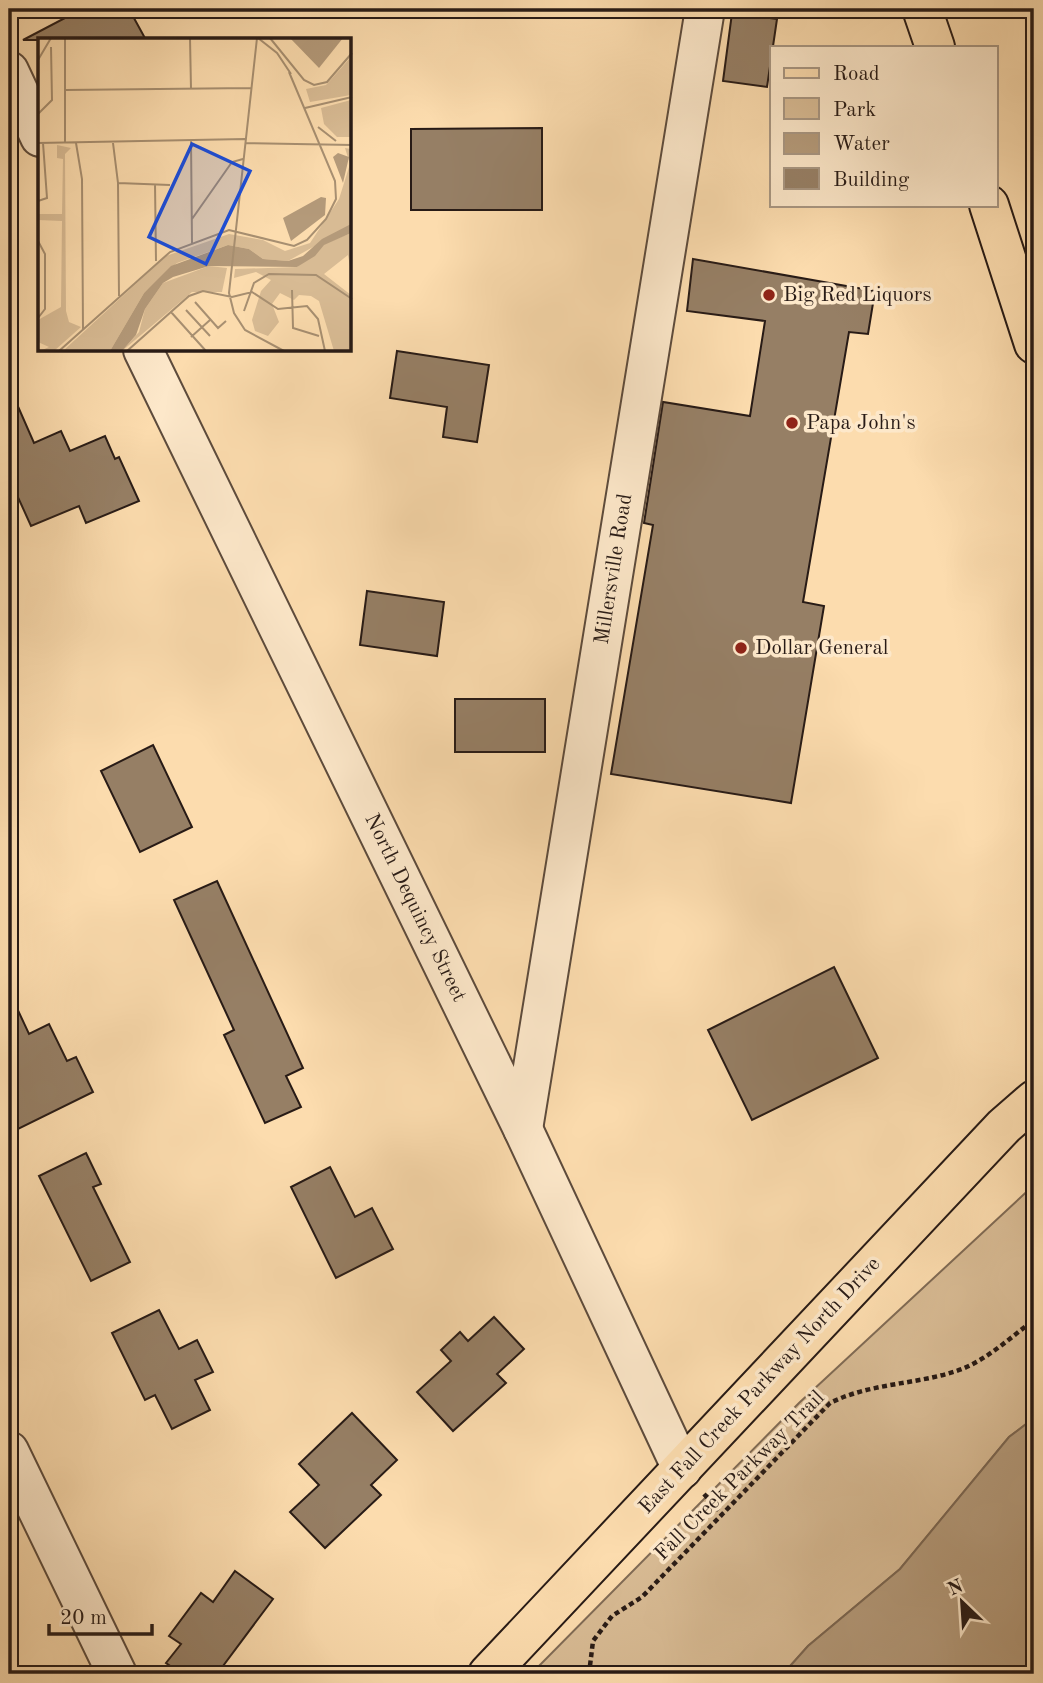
<svg xmlns="http://www.w3.org/2000/svg" width="1043" height="1683" viewBox="0 0 1043 1683" font-family="'Old Standard TT',serif">
<style>
.green{fill:#d8bb94;stroke:#806b55;stroke-width:2}
.water{fill:#b49a7a;stroke:#7c6752;stroke-width:2}
.building{fill:#967f65;stroke:#281b16;stroke-width:2}
.lines{fill:none;stroke-linecap:round;stroke-linejoin:round}
.minor-casing{stroke:#5d4b3c;stroke-width:42}
.major-casing{stroke:#281b16;stroke-width:42}
.path{stroke:#281b16;stroke-width:4.5;stroke-dasharray:5 3.5;stroke-linecap:butt}
.minor{stroke:#fde8ca;stroke-width:38}
.major{stroke:#fcdcae;stroke-width:38}
.poi-dot{fill:#8f2418;stroke:#fde8ca;stroke-width:2.5}
.labels{text-anchor:middle;dominant-baseline:central;stroke-width:7;stroke-linejoin:round;paint-order:stroke}
.poi-label{font-size:21px;fill:#281b16;stroke:#fde8ca;text-anchor:start}
.street-label{font-size:21px;fill:#281b16;stroke:#fde8ca}
.inset-road{fill:none;stroke:#a78f71;stroke-width:2}
.view{fill:#1d4ed8;fill-opacity:0.15;stroke:#1d4ed8;stroke-width:3.5}
.inset-edge{fill:none;stroke:#281b16;stroke-width:3.5}
</style>
<rect width="100%" height="100%" fill="#fcdcae"/>
<filter id="stains"><feTurbulence type="fractalNoise" baseFrequency=".00286" numOctaves="4"/><feColorMatrix values="0 0 0 0 .2 0 0 0 0 .09 0 0 0 0 .02 0 0 0 .5 -.17"/></filter>
<radialGradient id="worn" r=".72"><stop offset=".6" stop-color="#630" stop-opacity="0"/><stop offset="1" stop-color="#630" stop-opacity=".3"/></radialGradient>
<!-- green -->
<polygon class="green" points="1034,1185 1034,1418 1009,1437 900,1569 808,1646 783,1674 531,1674 799,1403"/>
<!-- water -->
<polygon class="water" points="1034,1418 1034,1674 783,1674 808,1646 900,1569 1009,1437"/>
<!-- building -->
<g class="building">
<polygon points="82,9 129,9 146,40 23,40"/>
<polygon points="732,13 777,19 767,87 723,81"/>
<polygon points="542,128 542,210 411,210 411,129"/>
<polygon points="693,259 875,291 868,334 849,332 803,602 824,606 791,803 611,774 653,525 644,523 663,402 750,416 765,321 687,311"/>
<polygon points="397,351 489,365 477,442 443,437 447,407 390,398"/>
<polygon points="9,386 34,443 61,431 70,451 105,436 115,459 119,457 139,501 86,523 79,506 31,526 17,495 9,499"/>
<polygon points="367,591 444,602 437,656 360,645"/>
<rect x="455" y="699" width="90" height="53"/>
<polygon points="153,745 192,827 140,852 101,771"/>
<polygon points="217,881 303,1068 286,1076 301,1107 265,1123 224,1035 234,1030 174,900"/>
<polygon points="834,967 878,1058 752,1120 708,1030"/>
<polygon points="9,991 29,1034 49,1024 67,1061 76,1057 93,1092 16,1130 9,1115"/>
<polygon points="86,1153 101,1184 93,1187 130,1262 91,1281 39,1176"/>
<polygon points="330,1167 355,1217 372,1208 393,1249 336,1278 291,1187"/>
<polygon points="159,1310 179,1349 197,1340 213,1372 195,1380 210,1410 172,1429 155,1395 145,1400 112,1333"/>
<polygon points="494,1317 524,1349 497,1374 506,1383 453,1431 417,1392 451,1361 441,1350 460,1332 468,1341"/>
<polygon points="352,1413 397,1460 371,1485 381,1495 325,1548 290,1512 319,1485 299,1464"/>
<polygon points="235,1571 273,1599 217,1674 182,1674 166,1663 181,1644 169,1636 201,1593 213,1602"/>
</g>
<g class="lines">
<!-- minor casing -->
<g class="minor-casing">
<g id="minor">
<polyline points="9,71 40,137"/>
<polyline points="143,350 523,1129 682,1469"/>
<polyline points="523,1129 705,9"/>
<polyline points="9,1451 117,1674"/>
</g>
</g>
<!-- major casing -->
<g class="major-casing">
<g id="major">
<polyline points="922,9 935,47"/>
<polyline points="989,205 1034,344"/>
<polyline points="488,1674 1004,1126 1034,1100"/>
</g>
</g>
<!-- path -->
<g class="path">
<polyline points="704,1494 722,1514"/>
<path d="M589,1674L593,1641L612,1616L642,1597L830,1403C872,1382 919,1385 962,1369C989,1358 1011,1337 1034,1320"/>
</g>
<!-- minor -->
<use href="#minor" class="minor"/>
<!-- major -->
<use href="#major" class="major"/>
</g>
<!-- markers -->
<g class="poi-dot">
<circle cx="769" cy="295" r="7"/>
<circle cx="792" cy="423" r="7"/>
<circle cx="741" cy="648" r="7"/>
</g>
<g class="labels">
<!-- poi labels -->
<g class="poi-label">
<text x="783" y="295">Big Red Liquors</text>
<text x="806" y="423">Papa John's</text>
<text x="755" y="648">Dollar General</text>
</g>
<!-- street labels -->
<g class="street-label">
<text transform="translate(614 569) rotate(-81)">Millersville Road</text>
<text transform="translate(415 908) rotate(64)">North Dequincy Street</text>
<text transform="translate(760 1386) rotate(-47)">East Fall Creek Parkway North Drive</text>
<text transform="translate(740 1476) rotate(-45)">Fall Creek Parkway Trail</text>
</g>
</g>
<!-- overview -->
<g transform="translate(38 38)">
<rect width="313" height="313" fill="#fcdcae"/>
<path d="M313,19V57L272,64L268,51L288,47ZM313,62V99H299L286,86L283,70ZM19,107L33,110L27,116L28,273L31,284L43,289L16,313H2L11,309L0,304V282L23,269L24,183L0,182V176H24L25,121L19,120ZM307,110L313,111L314,186L309,190L250,223L225,221L211,211L190,207L139,225L106,255L72,313H25L128,218L191,196L225,202L247,213L272,205L301,161L312,126ZM313,195V234L310,217L286,236L313,257V313H296L281,263L273,258L261,257L256,262L242,255L234,266L241,284L230,298L217,293L214,282L223,253L233,242L218,234L196,240L197,231L259,229L286,206ZM171,228L189,230L184,254H154L84,313L101,294L107,271L125,245Z" fill="#d8bb94"/>
<path d="M252,0H305L281,30ZM300,115L311,119L305,145L295,119ZM283,159L288,160L287,177L253,203L245,180ZM313,186V195L286,207L277,218L259,229L171,228L135,239L125,245L107,271L98,297L84,313H72L106,255L133,228L190,207L211,211L225,221L250,223L265,218L284,201Z" fill="#b49a7a"/>
<path class="inset-road" d="M152,0L153,51M219,0L191,255L196,275L207,292L246,313M220,0L239,15L253,36M232,0L266,42L276,47L289,44L314,15M0,22L13,0M27,52L213,50M267,70L314,59M0,76L14,62L13,9M280,89L298,103M153,103L154,205M0,105L207,101M27,105V0M38,105L44,141L45,291M75,105L80,145L81,258M208,105L314,107M80,145L132,147M117,146L118,223M0,163L9,160L5,105M154,181L194,124L205,121M0,203L7,216V271L0,280M254,252L255,290L281,298M157,264L180,290L188,283M148,272L172,298M206,273L216,245L231,236L278,237L314,261M133,274L168,313M153,299L172,282M21,313L132,214L191,192L256,208L269,202L288,181L298,161L297,143L251,34M89,313L151,258L165,253L194,259L214,254L240,271L269,268L280,281L287,313"/>
<path class="view" d="M154,106L212,133L168,226L111,199Z"/>
<rect width="313" height="313" class="inset-edge"/>
</g>
<!-- margin -->
<rect width="1043" height="1683" fill="none" stroke="#fcdcae" stroke-width="35"/>
<rect x="10" y="10" width="1022" height="1662" fill="none" stroke="#281b16" stroke-width="3.5"/>
<rect x="18" y="18" width="1008" height="1648" fill="none" stroke="#281b16" stroke-width="2"/>
<!-- legend -->
<rect x="770" y="46" width="228" height="161" fill="#fde8ca" stroke="#a89682" stroke-width="2"/>
<rect x="784" y="68" width="35" height="10" fill="#fcdcae" stroke="#a89682" stroke-width="2"/>
<text x="833" y="80" font-size="21" fill="#281b16">Road</text>
<rect x="784" y="98" width="35" height="21" fill="#d8bb94" stroke="#a89682" stroke-width="2"/>
<text x="833" y="116" font-size="21" fill="#281b16">Park</text>
<rect x="784" y="133" width="35" height="21" fill="#b49a7a" stroke="#a89682" stroke-width="2"/>
<text x="833" y="150" font-size="21" fill="#281b16">Water</text>
<rect x="784" y="168" width="35" height="21" fill="#967f65" stroke="#a89682" stroke-width="2"/>
<text x="833" y="186" font-size="21" fill="#281b16">Building</text>
<!-- north arrow -->
<g transform="translate(962 1602) rotate(335)" stroke="#fde8ca" stroke-width="5" paint-order="stroke">
<path d="M0-5L12 26L0 18L-12 26Z" fill="#281b16"/>
<text y="-10" font-size="19" font-weight="bold" text-anchor="middle" fill="#281b16">N</text>
</g>
<!-- scale -->
<path d="M49 1624v10h103v-10" fill="none" stroke="#281b16" stroke-width="3.5"/>
<text x="60" y="1624" font-size="21" fill="#281b16" stroke="#fde8ca" stroke-width="5" paint-order="stroke">20 m</text>
<rect width="100%" height="100%" filter="url(#stains)"/>
<rect width="100%" height="100%" fill="url(#worn)"/>
</svg>
